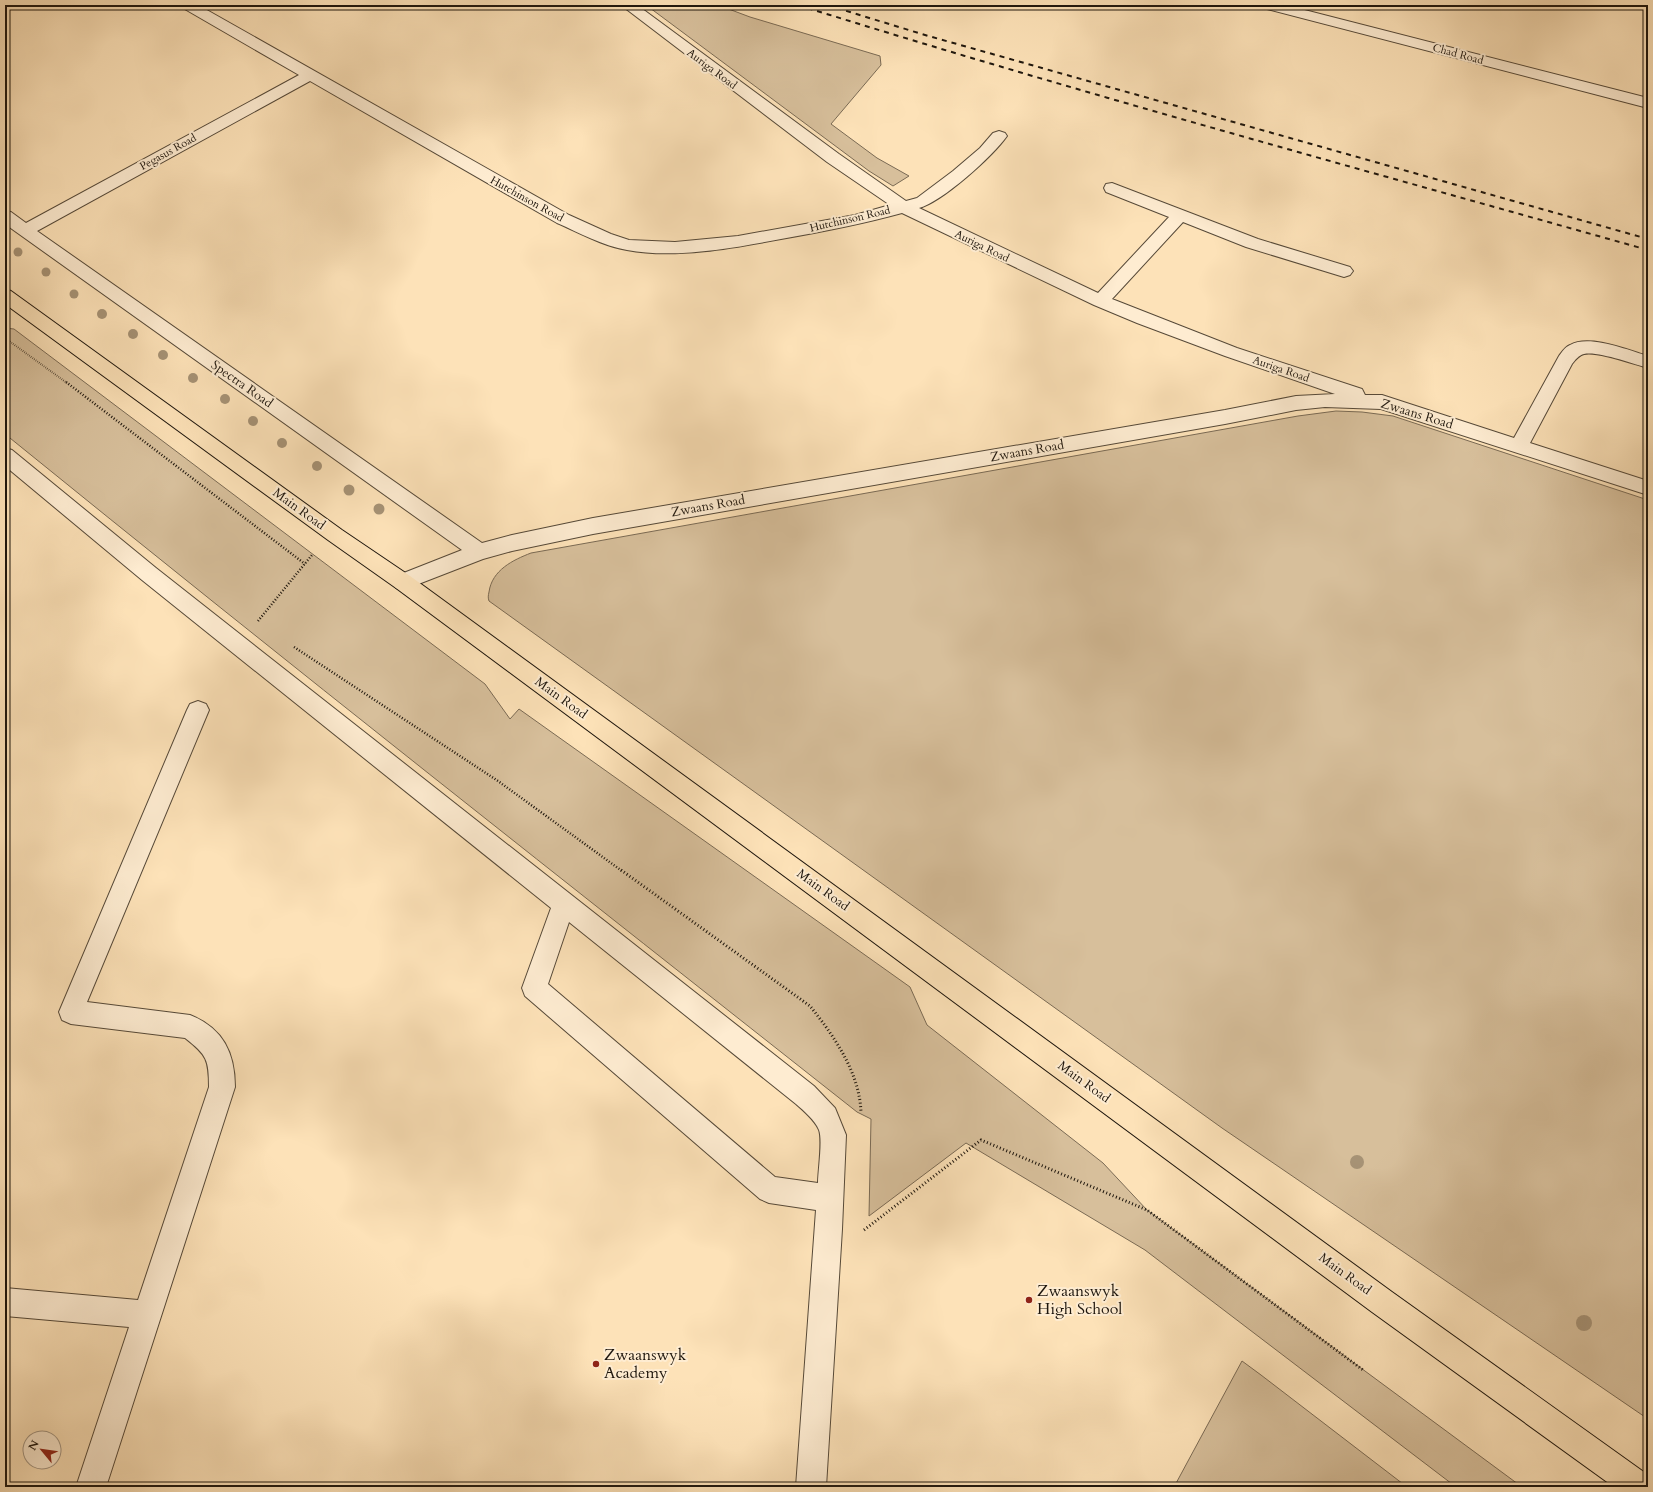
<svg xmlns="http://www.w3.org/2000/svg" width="1653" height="1492" viewBox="0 0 1653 1492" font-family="Cardo,serif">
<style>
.green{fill:#d7bf9b;stroke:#7a6a54}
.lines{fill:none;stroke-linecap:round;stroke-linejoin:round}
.minor-casing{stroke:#564938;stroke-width:2}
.major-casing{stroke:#1e160d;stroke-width:2}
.path-far2{stroke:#1e160d;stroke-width:2;stroke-dasharray:0.5 1.5;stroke-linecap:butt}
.path-far1{stroke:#1e160d;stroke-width:2.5;stroke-dasharray:1 2;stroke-linecap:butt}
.path{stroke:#1e160d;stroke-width:3;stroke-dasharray:1 2.5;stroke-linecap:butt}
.minor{fill:#feecd1;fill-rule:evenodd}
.major{fill:#fde2b8;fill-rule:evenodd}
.rail{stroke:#1e160d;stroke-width:2;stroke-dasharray:5 5;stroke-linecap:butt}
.tree{fill:#a69275}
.poi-dot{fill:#8f2418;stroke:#feecd1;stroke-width:1.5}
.labels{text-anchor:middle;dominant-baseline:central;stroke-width:4;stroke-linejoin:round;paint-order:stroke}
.far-street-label{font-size:11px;fill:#1e160d;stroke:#feecd1}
.street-label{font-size:13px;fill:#1e160d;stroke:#feecd1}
.near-poi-label{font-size:16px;fill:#1e160d;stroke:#feecd1;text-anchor:start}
</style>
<rect width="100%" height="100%" fill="#fde2b8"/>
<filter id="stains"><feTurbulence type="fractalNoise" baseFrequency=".005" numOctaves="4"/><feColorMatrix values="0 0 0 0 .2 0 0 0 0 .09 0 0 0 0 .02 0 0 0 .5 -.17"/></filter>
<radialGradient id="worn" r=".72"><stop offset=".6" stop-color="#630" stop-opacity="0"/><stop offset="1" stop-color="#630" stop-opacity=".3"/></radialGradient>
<!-- green -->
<g class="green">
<polygon points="646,5 718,5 750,17 880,56 881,65 831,124 877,158 909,176 893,186 869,171"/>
<path d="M5,328L14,329L485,684L510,719L519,709L910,987L927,1025L1103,1163L1147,1210L1522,1487H1456L1145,1250L966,1143L869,1216L871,1119L857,1112C572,887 287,663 5,434Z"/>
<path d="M1336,411L1362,412L1393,416L1648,500V1419L1222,1128L489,601C488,598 488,596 489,592C492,570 513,560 531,553L1298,416Z"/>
<polygon points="1242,1361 1261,1375 1407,1487 1174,1487"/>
</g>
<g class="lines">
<!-- minor casing -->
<g class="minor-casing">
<g id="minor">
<path d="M181,5H198L569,215L611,234L629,240L675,242L738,236L855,215L890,205L827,162L621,5H637L839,154L906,201L917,198L953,171L980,148L993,133L999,131L1005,133L1007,136C993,156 942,202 919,208L1098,293L1169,217L1106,192L1104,188L1106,184L1112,183L1258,239L1350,267L1353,271L1350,275L1344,277L1246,247L1183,222L1112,299L1237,348L1362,389L1365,395H1382L1514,438L1559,356C1562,352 1565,347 1570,345C1589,334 1628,350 1648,356V368C1633,364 1598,351 1584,354C1579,355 1575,360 1572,364L1530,443L1648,481V495L1381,409L1325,407L1296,410L1225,424L593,534L512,551L483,559L403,590L396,588L393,582L396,576L462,550L5,224V211L11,212L26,223L299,75L183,8ZM310,81L557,223C580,233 603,246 627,250C674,259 734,248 781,239C821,232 862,224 902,213L1094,305L1137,323L1225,356L1335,394L1296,396L1225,410L593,518L512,535L482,543L37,231Z"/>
<polygon points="1261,5 1285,5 1648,98 1648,108 1263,8"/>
<path d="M5,448L12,450L156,568L814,1086L835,1108L846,1135L842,1229L826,1487H796L816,1210L769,1203L760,1199L525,996L522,988L551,908L142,580L5,466ZM569,922L796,1104C804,1111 815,1120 819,1130C823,1140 818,1171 818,1183L775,1177L548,984Z"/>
<path d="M198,701L206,704L209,710L87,1002L190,1015C223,1028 235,1053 235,1087L106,1487H76L129,1327L5,1316V1288L138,1300L209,1087C209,1060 207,1055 185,1038L71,1024L62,1020L59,1012L187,710L190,704Z"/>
</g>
</g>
<!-- major casing -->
<g class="major-casing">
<polygon id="major" points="5,289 11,291 342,530 410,576 1392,1292 1648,1475 1648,1487 1614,1487 1372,1312 396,588 328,540 5,304"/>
</g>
<!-- path-far2 -->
<polyline class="path-far2" points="5,338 67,383"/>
<!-- path-far1 -->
<g class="path-far1">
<polyline points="66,382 305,564"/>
<polyline points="258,621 312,555"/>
<polyline points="294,647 498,781 622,871"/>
</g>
<!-- path -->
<g class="path">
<path d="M621,870L810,1006C834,1036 860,1073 861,1113"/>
<polyline points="864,1230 981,1140 1147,1210 1363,1370"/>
</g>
<!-- minor -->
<use href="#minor" class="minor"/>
<!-- major -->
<use href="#major" class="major"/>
<!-- rail -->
<g class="rail">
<path d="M798,5C1079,93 1364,170 1648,250"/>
<polyline points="827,5 925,35 1648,239"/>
</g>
</g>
<!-- trees -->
<g class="tree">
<circle cx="18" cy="252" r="4.5"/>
<circle cx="46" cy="272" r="4.5"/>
<circle cx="74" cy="294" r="4.5"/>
<circle cx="102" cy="314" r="5"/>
<circle cx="133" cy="334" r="5"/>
<circle cx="163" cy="355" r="5"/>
<circle cx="193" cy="378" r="5"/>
<circle cx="225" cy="399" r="5"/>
<circle cx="253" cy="421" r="5"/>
<circle cx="282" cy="443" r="5"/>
<circle cx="317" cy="466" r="5"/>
<circle cx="349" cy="490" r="5.5"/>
<circle cx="379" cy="509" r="5.5"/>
<circle cx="1357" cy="1162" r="7"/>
<circle cx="1584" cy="1323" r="8"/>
</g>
<!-- markers -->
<g class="poi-dot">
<circle cx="1029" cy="1300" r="4"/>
<circle cx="596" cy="1364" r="4"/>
</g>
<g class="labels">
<!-- far-street labels -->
<g class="far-street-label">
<text transform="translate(1458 54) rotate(15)">Chad Road</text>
<text transform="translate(712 69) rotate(37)">Auriga Road</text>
<text transform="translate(168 152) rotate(-29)">Pegasus Road</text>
<text transform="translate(527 199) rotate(29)">Hutchinson Road</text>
<text transform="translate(850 219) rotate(-13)">Hutchinson Road</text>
<text transform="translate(982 246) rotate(26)">Auriga Road</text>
<text transform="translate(1281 369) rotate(19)">Auriga Road</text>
</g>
<!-- street labels -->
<g class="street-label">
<text transform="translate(242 384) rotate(35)">Spectra Road</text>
<text transform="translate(1417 414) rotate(17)">Zwaans Road</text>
<text transform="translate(1027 451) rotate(-10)">Zwaans Road</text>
<text transform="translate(708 506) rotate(-10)">Zwaans Road</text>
<text transform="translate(299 509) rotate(36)">Main Road</text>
<text transform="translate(561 698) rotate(36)">Main Road</text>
<text transform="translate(823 890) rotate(36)">Main Road</text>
<text transform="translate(1084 1082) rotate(36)">Main Road</text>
<text transform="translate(1345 1274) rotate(36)">Main Road</text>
</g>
<!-- near-poi labels -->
<g class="near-poi-label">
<text x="1037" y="1291">Zwaanswyk<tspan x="1037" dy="18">High School</tspan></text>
<text x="604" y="1355">Zwaanswyk<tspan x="604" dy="18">Academy</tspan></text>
</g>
</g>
<!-- margin -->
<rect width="1653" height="1492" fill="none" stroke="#fde2b8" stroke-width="20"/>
<rect x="6" y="6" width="1641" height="1480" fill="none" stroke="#1e160d" stroke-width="2"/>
<rect x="10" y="10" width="1633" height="1472" fill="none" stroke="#1e160d"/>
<!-- north arrow -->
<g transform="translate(42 1450) rotate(299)"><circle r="19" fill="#feecd1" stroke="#a49683"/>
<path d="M0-3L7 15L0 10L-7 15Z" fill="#8f2418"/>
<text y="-6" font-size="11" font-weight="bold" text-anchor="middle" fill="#1e160d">N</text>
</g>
<rect width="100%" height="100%" filter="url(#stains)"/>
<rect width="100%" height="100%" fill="url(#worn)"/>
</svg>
